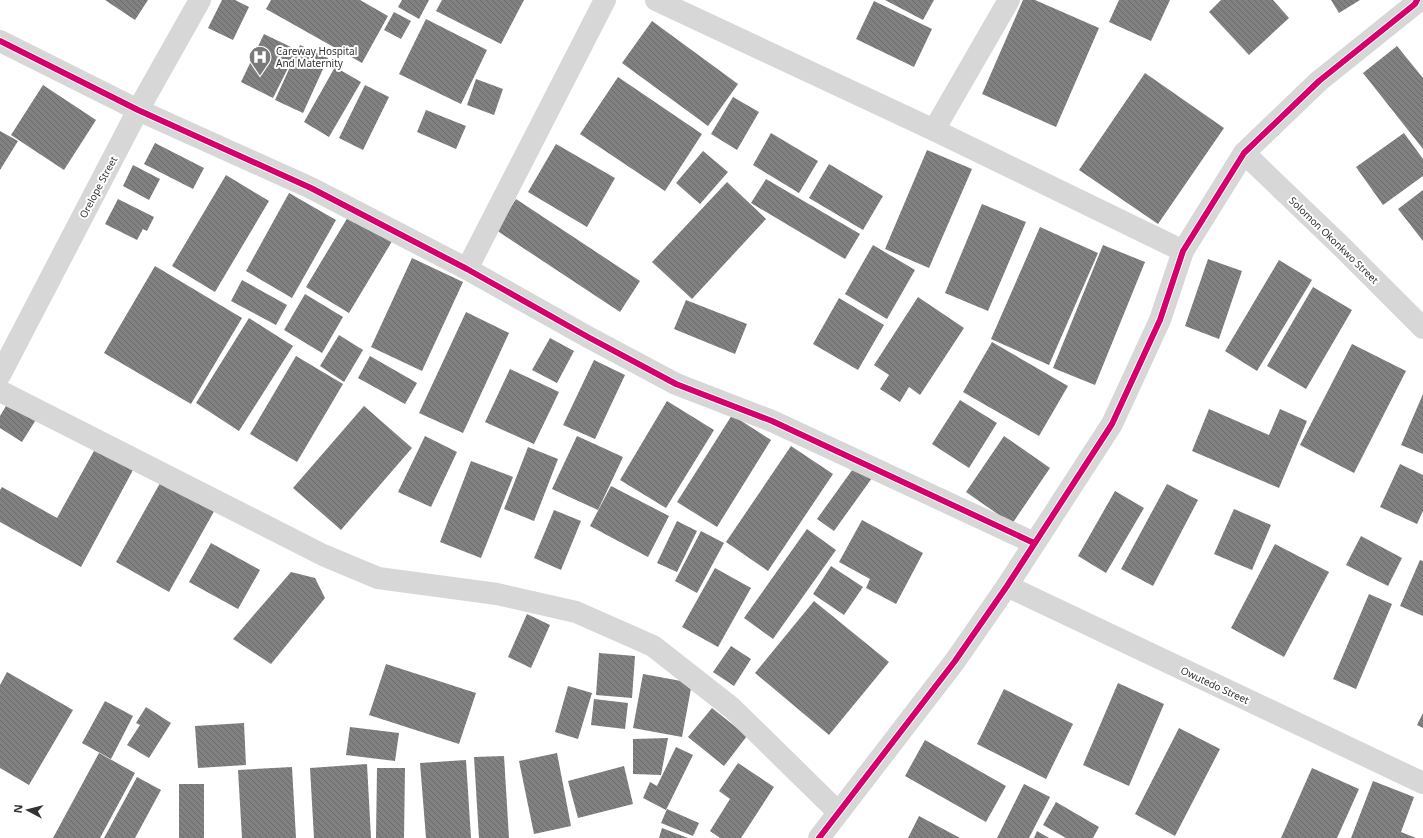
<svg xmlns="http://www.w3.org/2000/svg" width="1423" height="838" viewBox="0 0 1423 838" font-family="'Noto Sans',sans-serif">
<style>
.building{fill:url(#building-back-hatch)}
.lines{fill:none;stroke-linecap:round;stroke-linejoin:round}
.minor{stroke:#d7d7d7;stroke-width:22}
.cycleway-casing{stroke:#fff;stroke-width:8}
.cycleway{stroke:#d6006c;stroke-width:6}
.labels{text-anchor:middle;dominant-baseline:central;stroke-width:4;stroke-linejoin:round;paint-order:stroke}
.poi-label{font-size:10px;fill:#333;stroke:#fff;text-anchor:start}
.street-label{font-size:10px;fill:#333;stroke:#fff}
</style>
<defs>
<pattern id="building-back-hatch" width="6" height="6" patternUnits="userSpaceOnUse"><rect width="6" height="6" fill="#818181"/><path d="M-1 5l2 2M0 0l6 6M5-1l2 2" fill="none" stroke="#6a6a6a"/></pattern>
</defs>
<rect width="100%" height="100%" fill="#fff"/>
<!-- building -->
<g class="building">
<polygon points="105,0 148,0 135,20"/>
<polygon points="222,0 235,0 249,7 233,40 208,28"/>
<polygon points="271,0 360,0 388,16 362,63 266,9"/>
<polygon points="402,0 429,0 419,19 398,7"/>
<polygon points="442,0 524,0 501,44 436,11"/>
<polygon points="885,0 934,0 923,20"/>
<polygon points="1023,0 1035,0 1099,28 1056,127 982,94"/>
<polygon points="1119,0 1170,0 1151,41 1109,22"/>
<polygon points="1221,0 1273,0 1289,18 1249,55 1209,12"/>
<polygon points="1331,0 1360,0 1339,13"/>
<polygon points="874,1 932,29 914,67 856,39"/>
<polygon points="394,12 411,21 401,39 384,30"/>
<polygon points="426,19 487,50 461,104 399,74"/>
<polygon points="652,21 738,84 708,126 622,63"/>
<polygon points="264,34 297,50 273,98 241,82"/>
<polygon points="300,45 328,58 303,113 275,100"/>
<polygon points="1397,46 1423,78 1423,149 1363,73"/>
<polygon points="335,67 361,82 329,137 304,122"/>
<polygon points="1145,73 1224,128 1158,224 1079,170"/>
<polygon points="618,77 702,134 665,191 580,134"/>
<polygon points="476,79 503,89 494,115 467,105"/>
<polygon points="43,85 96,120 64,170 11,135"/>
<polygon points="365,85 389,97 363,150 339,138"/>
<polygon points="733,97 759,112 737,150 711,134"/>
<polygon points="426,110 466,126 456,149 417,132"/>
<polygon points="0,131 18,141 0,170"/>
<polygon points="771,133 818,161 799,193 753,165"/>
<polygon points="1404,133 1423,159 1423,176 1383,205 1356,167"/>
<polygon points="155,143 204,168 193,189 144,164"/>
<polygon points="556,144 615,178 587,227 528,192"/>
<polygon points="927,150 972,169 929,268 885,249"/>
<polygon points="703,151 728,172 700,204 676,183"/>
<polygon points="829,164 883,196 863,230 809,198"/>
<polygon points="133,165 160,179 149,200 123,186"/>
<polygon points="226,175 269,201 215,292 172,266"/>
<polygon points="766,179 860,234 845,259 751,203"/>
<polygon points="727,182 766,219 692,299 652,262"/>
<polygon points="1423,190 1423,241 1398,209"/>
<polygon points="289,193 336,220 292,298 246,271"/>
<polygon points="118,199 154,217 147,231 143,229 137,240 105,224"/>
<polygon points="516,199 640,281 620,312 496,230"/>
<polygon points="982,204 1026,222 988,311 945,293"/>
<polygon points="351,212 394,238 349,313 306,287"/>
<polygon points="1040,227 1098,253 1049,365 991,339"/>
<polygon points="873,245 915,270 887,319 845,294"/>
<polygon points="1103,245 1145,262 1095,385 1053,368"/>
<polygon points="412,258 463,282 422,371 371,347"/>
<polygon points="1208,259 1242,271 1219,339 1185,326"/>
<polygon points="1279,260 1312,280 1257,371 1225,351"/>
<polygon points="155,266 242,318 191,404 104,353"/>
<polygon points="242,280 287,305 276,325 231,301"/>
<polygon points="1313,287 1352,310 1306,389 1267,366"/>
<polygon points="305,294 343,317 322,353 284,330"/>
<polygon points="918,297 964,328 920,395 909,387 900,402 880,389 889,375 874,365"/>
<polygon points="839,298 884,325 858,370 813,344"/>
<polygon points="686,300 747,324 735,354 674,329"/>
<polygon points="466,312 509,333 463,433 419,413"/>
<polygon points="249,318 293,346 239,431 196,403"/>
<polygon points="339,335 363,350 344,382 320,366"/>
<polygon points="550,338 574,351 557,383 532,370"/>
<polygon points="992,342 1068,386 1039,436 963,392"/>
<polygon points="1352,344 1406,371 1354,473 1300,445"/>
<polygon points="296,356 343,384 297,462 250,434"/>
<polygon points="370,356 417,383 405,404 358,378"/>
<polygon points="594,360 625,375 595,439 563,425"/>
<polygon points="510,369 559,392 534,444 485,422"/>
<polygon points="1423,394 1423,454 1401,445"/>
<polygon points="960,400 997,423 969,468 932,444"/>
<polygon points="9,401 37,418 22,442 0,428 0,416"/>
<polygon points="667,401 714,430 666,508 620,480"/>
<polygon points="364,406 412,448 341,530 293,488"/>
<polygon points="1209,409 1269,435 1280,409 1307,421 1279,488 1192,451"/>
<polygon points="732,415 771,440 717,527 677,502"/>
<polygon points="425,436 457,452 431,507 398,492"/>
<polygon points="577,436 623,457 598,510 552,489"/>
<polygon points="1004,436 1050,468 1012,524 966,492"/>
<polygon points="791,446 833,474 768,571 726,542"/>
<polygon points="528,447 558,459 534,521 504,509"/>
<polygon points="95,449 133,470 81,567 0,522 0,490 2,487 57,518"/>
<polygon points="471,461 513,477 481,558 440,542"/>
<polygon points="1400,464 1423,475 1423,511 1417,524 1380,507"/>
<polygon points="855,466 872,478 834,531 817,519"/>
<polygon points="164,476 217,506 169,592 116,562"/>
<polygon points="1167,484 1198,500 1153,586 1121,569"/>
<polygon points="611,486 669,516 648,557 590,526"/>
<polygon points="1115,491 1144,508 1106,573 1078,556"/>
<polygon points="1234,509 1271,525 1252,570 1214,554"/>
<polygon points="554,510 581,521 561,570 534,558"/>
<polygon points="862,520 923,553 896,604 866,588 870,579 839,562"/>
<polygon points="677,521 697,531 677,572 657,563"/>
<polygon points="807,529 836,550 773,639 744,618"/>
<polygon points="701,531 724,543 697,593 675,581"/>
<polygon points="1361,536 1402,558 1388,586 1346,565"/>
<polygon points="211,543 260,570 238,609 189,582"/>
<polygon points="1275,544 1329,572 1284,657 1231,628"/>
<polygon points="1420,560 1423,561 1423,616 1400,606"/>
<polygon points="831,566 863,587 844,615 813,594"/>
<polygon points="715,568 751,588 718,647 682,627"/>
<polygon points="291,572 315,578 325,598 271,664 233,639"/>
<polygon points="1369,594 1392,604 1356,689 1333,679"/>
<polygon points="814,601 889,662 829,735 755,673"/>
<polygon points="527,614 550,625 531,668 508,657"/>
<polygon points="731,646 751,659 734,686 713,672"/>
<polygon points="599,653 635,656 632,698 596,695"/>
<polygon points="386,664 476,693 459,744 369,715"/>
<polygon points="7,672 73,710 29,785 0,768 0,685"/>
<polygon points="643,674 692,683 682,737 633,728"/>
<polygon points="1118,683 1164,704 1129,786 1083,765"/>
<polygon points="568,686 592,693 578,739 555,732"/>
<polygon points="1004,689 1073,724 1046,779 977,744"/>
<polygon points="594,699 628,703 625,729 591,725"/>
<polygon points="105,701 133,716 111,759 82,743"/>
<polygon points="146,707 171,723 149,758 127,745 140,725 136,723"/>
<polygon points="712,708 747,736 724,766 688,737"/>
<polygon points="1423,713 1423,728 1417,725"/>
<polygon points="244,723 246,765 198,768 195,726"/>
<polygon points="350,727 399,733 395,761 346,755"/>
<polygon points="1179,728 1220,749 1175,836 1135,814"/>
<polygon points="668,738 661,775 633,774 633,739"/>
<polygon points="925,740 1006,786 986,822 905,776"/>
<polygon points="676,747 693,755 666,810 643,798 650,782 657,786"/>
<polygon points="99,753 135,773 100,838 53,838"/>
<polygon points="557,753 571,826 534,834 519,761"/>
<polygon points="504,756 509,838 479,838 474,757"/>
<polygon points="466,760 471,838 426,838 420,763"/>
<polygon points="738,763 774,787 741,838 720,838 710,831 730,799 719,791"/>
<polygon points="367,764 371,838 314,838 310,768"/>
<polygon points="624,766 633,804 578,818 568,781"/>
<polygon points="292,767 296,838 242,838 238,770"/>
<polygon points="377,768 405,768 404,838 376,838"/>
<polygon points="1312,768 1359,789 1337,838 1281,838"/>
<polygon points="137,777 161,790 135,838 104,838"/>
<polygon points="1373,781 1414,797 1401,832 1416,838 1351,838"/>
<rect x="179" y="784" width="25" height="54"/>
<polygon points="1024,784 1050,797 1029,838 997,838"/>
<polygon points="1056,802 1099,827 1093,838 1066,838 1043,825"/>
<polygon points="667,809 699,823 693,836 661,823"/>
<polygon points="919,816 960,838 908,838"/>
<polygon points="662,828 688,838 659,838"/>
<polygon points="1037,831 1049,838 1034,838"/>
</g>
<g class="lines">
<!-- minor -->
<g class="minor">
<polyline points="656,0 934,130 1183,251"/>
<polyline points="0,41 138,110 311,188 467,269 588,337 676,384 772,421 1034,543"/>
<polyline points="934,130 1009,0"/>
<polyline points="1244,153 1343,248 1423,328"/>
<polyline points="467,269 605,0"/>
<polyline points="0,375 138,110 200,0"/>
<polyline points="0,391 323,555 378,578 497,594 576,612 653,646 732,708 838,812"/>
<polyline points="1007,586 1423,783"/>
<polyline points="819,838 955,661 1007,586 1112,424 1160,320 1183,251 1244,153 1319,81 1415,4 1417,0"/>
</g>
<!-- cycleway casing -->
<g class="cycleway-casing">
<g id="cycleway">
<polyline points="0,41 138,110 311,188 467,269 588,337 676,384 772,421 1034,543"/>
<polyline points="819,838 955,661 1007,586 1112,424 1160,320 1183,251 1244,153 1319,81 1415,4 1417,0"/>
</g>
</g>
<!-- cycleway -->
<use href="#cycleway" class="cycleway"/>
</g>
<!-- icons -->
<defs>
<g id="hospital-pin" transform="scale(1.15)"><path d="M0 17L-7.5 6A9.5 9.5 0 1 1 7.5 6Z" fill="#7a7a7a" stroke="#fff"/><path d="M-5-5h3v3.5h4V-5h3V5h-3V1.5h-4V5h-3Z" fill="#fff"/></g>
</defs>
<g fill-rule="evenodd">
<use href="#hospital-pin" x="260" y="57"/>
</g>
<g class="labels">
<!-- poi labels -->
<g class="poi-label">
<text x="276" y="51">Careway Hospital<tspan x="276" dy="12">And Maternity</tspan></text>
</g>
<!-- street labels -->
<g class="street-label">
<text transform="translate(98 187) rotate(-62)">Orelope Street</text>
<text transform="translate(1334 240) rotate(44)">Solomon Okonkwo Street</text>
<text transform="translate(1215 685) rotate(25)">Owutedo Street</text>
</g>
</g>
<!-- north arrow -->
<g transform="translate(28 810) rotate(277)" stroke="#ffffff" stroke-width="3" paint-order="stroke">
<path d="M0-3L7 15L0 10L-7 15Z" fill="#333333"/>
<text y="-6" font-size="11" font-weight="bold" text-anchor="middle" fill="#333333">N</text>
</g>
</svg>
